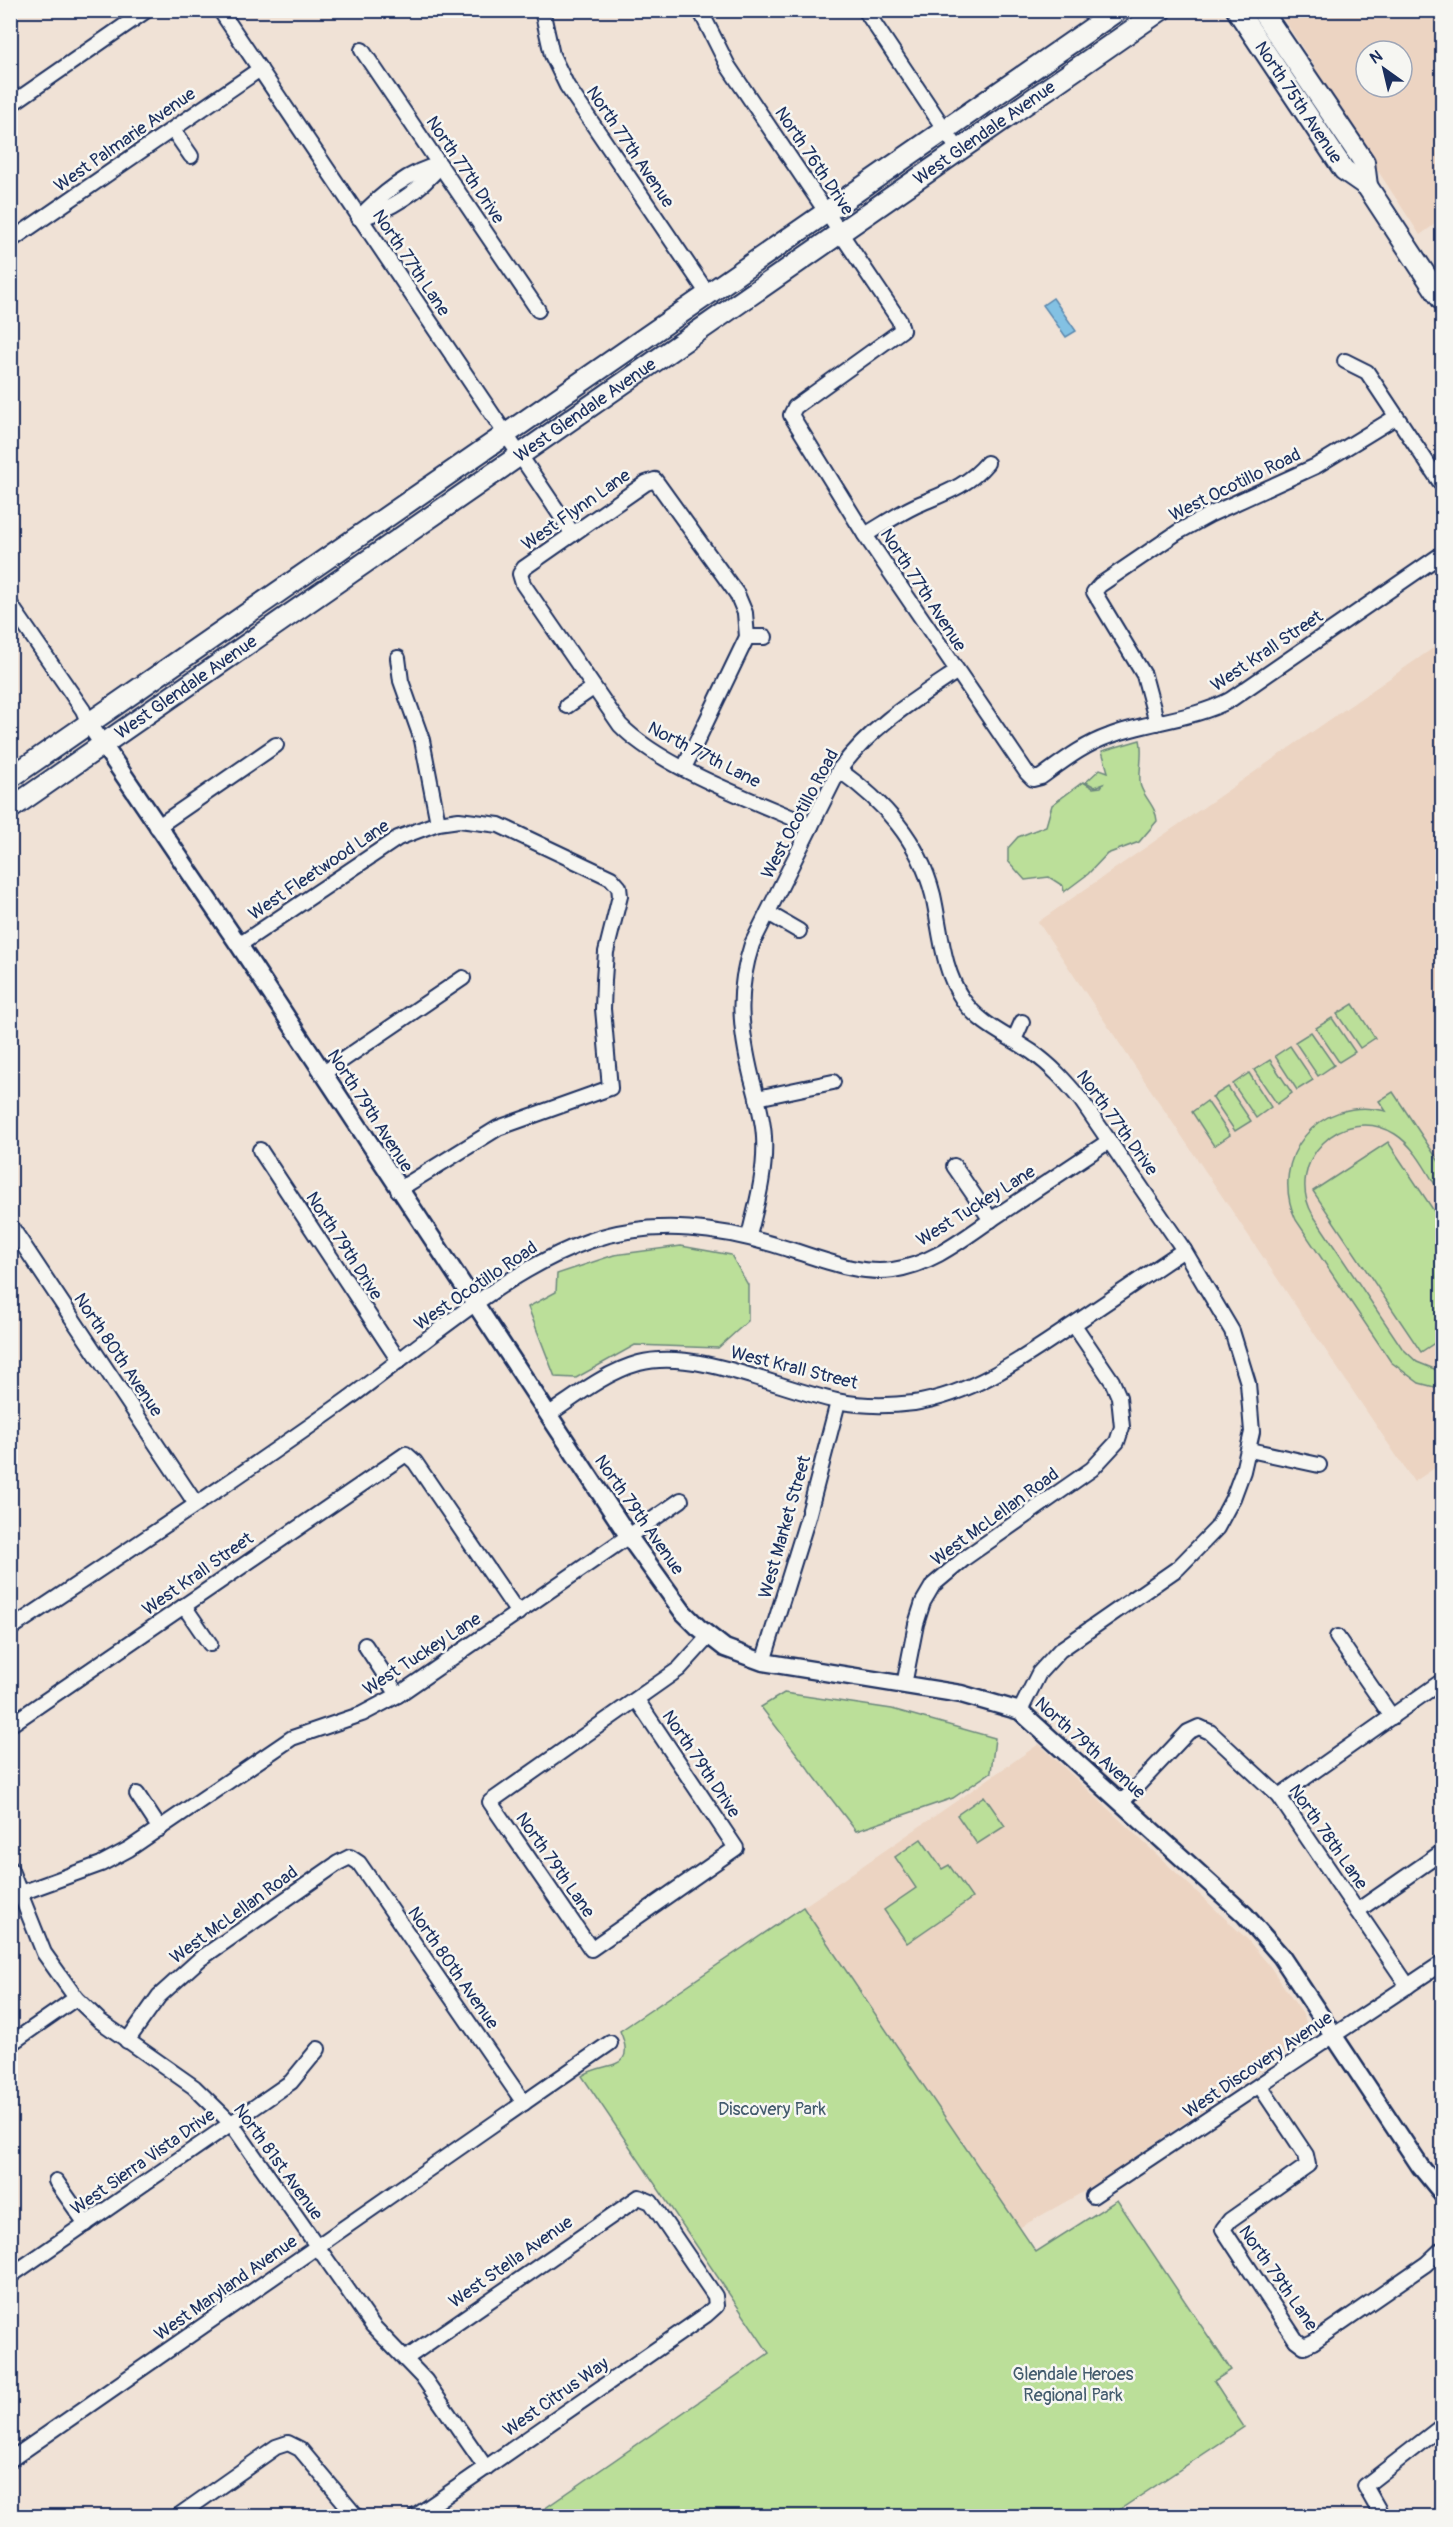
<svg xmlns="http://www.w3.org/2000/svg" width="1453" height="2527" viewBox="0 0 1453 2527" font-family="Pangolin,sans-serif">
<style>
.built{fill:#ecd4c2;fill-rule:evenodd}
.green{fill:#bbdf99;stroke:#6b877c;stroke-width:1.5}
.water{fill:#83c1e3;stroke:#5987ae;stroke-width:1.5}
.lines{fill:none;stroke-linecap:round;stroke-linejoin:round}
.minor-casing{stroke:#1b2f5e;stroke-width:18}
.tertiary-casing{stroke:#1b2f5e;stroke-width:21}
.secondary-casing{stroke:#1b2f5e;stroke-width:24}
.minor{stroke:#f6f6f2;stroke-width:14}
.tertiary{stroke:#f6f6f2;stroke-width:16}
.secondary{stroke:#f6f6f2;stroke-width:20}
.labels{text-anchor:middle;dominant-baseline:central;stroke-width:5;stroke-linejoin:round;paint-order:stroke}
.street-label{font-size:18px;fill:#1b2f5e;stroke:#f6f6f2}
.park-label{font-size:18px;fill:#435b6d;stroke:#f6f6f2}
</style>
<rect width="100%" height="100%" fill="#f0e2d6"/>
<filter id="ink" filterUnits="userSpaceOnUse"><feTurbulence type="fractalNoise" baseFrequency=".0167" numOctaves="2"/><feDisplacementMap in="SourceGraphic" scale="12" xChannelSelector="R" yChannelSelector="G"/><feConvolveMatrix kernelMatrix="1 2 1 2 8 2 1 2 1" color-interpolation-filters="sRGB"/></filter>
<g filter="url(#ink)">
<!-- built -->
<g class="built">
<path d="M1278,11H1442V219L1420,235L1340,113L1312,62ZM1366,51H1402V87H1366Z"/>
<polygon points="1442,642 1442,1463 1414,1482 1038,922"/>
<polygon points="1039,1744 1247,1939 1269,1965 1304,2016 1309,2032 1306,2039 1090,2188 1019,2228 803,1907"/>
</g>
<!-- green -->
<g class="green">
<path d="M1140,740C1144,755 1137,777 1141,787C1146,800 1156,807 1157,821L1139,842L1107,854L1088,874L1064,892L1063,886L1049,877L1025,880L1008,861V848L1018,837L1046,826L1052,805L1083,782L1093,788L1101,787L1103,784L1095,787L1086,782L1100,769L1108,772L1102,751Z"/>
<polygon points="1353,1004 1375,1038 1360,1048 1337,1014"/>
<polygon points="1332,1018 1355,1052 1339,1062 1316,1028"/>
<polygon points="1311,1032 1334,1065 1318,1076 1295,1042"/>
<polygon points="1290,1046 1313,1080 1297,1090 1275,1056"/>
<polygon points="1270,1060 1292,1093 1277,1104 1254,1070"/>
<polygon points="1249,1073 1271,1107 1256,1118 1233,1084"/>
<polygon points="1228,1087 1251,1121 1235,1131 1212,1097"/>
<path d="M1393,1092L1442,1166V1196C1429,1176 1416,1147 1395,1134C1342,1102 1283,1163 1313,1215L1402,1348L1417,1362L1442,1372V1389L1419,1383L1391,1362L1296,1220C1267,1158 1319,1094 1386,1111L1379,1101Z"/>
<polygon points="1207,1101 1230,1135 1214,1146 1192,1112"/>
<polygon points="1388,1142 1442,1223 1442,1338 1421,1352 1313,1191"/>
<polygon points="681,1246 731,1255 748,1285 748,1321 718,1348 635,1345 576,1378 555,1377 528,1307 556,1292 557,1274 614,1255"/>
<polygon points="784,1693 892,1709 995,1738 991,1772 953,1798 856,1831 761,1707"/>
<polygon points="984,1796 1005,1826 977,1844 957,1815"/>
<polygon points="921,1839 942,1869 949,1865 972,1898 907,1943 884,1910 916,1888 895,1857"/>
<path d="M803,1907L1036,2252L1117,2200L1231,2370L1214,2381L1244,2427L1110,2516H534L769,2353L582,2076C603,2060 639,2074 620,2031Z"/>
</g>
<!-- water -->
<polygon class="water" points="1053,298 1076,331 1066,337 1043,305"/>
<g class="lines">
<!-- minor casing -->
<g class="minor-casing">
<g id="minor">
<polyline points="220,10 573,534"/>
<polyline points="542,10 552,55 567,86 708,294"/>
<path d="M700,10L728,66L899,320L902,330L795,407L791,415L865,535L1027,773L1033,779L1041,777C1062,762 1083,745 1109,736C1148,721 1192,720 1230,700L1442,554"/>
<polyline points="865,10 959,151"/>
<polyline points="362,50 538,310"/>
<polyline points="10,105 147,10"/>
<polyline points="173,130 191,156"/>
<path d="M359,218C388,212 423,189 440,165"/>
<path d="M359,218C379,196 410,170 440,165"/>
<polyline points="10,241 260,69"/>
<polyline points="1345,361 1367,372 1442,485"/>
<path d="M865,535C882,525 898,514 915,506C942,494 967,487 987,463"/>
<polyline points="10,604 83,710 89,724"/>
<polyline points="747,637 765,637"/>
<polyline points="398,658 401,681 422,740 438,823"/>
<polyline points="567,706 593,688"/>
<polyline points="1157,723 1144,675 1094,592 1100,585 1178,532 1209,515 1316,466 1396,417"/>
<path d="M684,768L747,637L745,613L737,594L655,480L646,483L524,568L520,574L523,584L620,725C662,768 755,801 811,826"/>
<path d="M839,770C884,802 919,840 933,895C941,931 942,969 963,1000C980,1025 1009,1036 1032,1052C1052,1066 1066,1082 1081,1100L1184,1250L1232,1331L1248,1383L1252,1432L1243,1471L1233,1498L1217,1528L1178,1568L1060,1650L1039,1673L1020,1711"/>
<polyline points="157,827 276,745"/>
<polyline points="768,913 799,931"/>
<polyline points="239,945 398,838 438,823 459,820 499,825 611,878 619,887 620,896 606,952 604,980 603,1009 610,1088 498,1128 398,1190"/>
<polyline points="1014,1040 1022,1022"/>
<polyline points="322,1074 463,978"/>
<polyline points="757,1098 833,1082"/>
<polyline points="260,1150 399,1361"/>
<polyline points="954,1166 991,1220"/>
<polyline points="10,1225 196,1504"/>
<path d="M749,1236C757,1203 766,1172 764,1137C763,1118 757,1097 752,1079C740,1029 736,993 752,944L839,770C872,726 911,702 956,672"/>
<path d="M548,1415C576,1396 606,1372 639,1363C696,1348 779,1389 837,1401C861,1406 889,1406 914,1403C973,1394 1022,1359 1071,1326C1109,1301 1146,1275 1184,1250"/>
<polyline points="1250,1450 1319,1465"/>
<polyline points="184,1606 210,1644"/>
<path d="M10,1629C121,1555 232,1482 341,1404C417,1350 501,1272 589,1241C655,1218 723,1228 788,1249C822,1259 857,1275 893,1270C934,1264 965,1237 998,1215C1035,1190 1072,1166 1109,1141"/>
<polyline points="1337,1637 1392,1717"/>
<polyline points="365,1645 398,1695"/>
<polyline points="763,1662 808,1517 838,1402"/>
<polyline points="904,1685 916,1624 923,1602 933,1585 965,1558 1092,1469 1117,1442 1122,1427 1119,1397 1112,1381 1074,1325"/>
<polyline points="637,1700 736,1848 591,1949 490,1802 679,1669 708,1637"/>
<polyline points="10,1725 406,1454 415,1462 518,1613"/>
<polyline points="137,1794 160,1829"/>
<polyline points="1279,1796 1442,1681"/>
<polyline points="1122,1802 1188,1732 1199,1727 1210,1732 1279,1796 1408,1986"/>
<polyline points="10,1868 44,1953 76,1998 100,2021 194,2087 231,2123 373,2326 425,2380 486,2468"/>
<polyline points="10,1897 101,1864 129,1849 292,1738 362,1714 398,1695 681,1500"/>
<polyline points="1357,1911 1442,1852"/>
<polyline points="127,2041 159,1996 200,1959 338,1863 350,1857 359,1863 524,2103"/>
<polyline points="10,2044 76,1998"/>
<polyline points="1260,2086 1306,2155 1308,2165 1230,2220 1223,2229 1296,2340 1304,2346 1313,2342 1426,2264 1442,2249"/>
<polyline points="56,2181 86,2224"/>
<polyline points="1093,2196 1442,1963"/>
<polyline points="10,2276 291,2082 318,2049"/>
<polyline points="405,2359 639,2197 651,2202 715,2296 716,2306 706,2315 416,2516"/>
<polyline points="10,2460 610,2043"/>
<polyline points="178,2516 276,2447 288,2443 300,2449 356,2516"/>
<polyline points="1382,2516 1365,2486 1442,2426"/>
</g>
</g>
<!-- tertiary casing -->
<g class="tertiary-casing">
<polyline id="tertiary" points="89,724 239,945 629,1537 683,1612 698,1627 725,1648 763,1662 961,1694 1020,1711 1245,1915 1281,1956 1420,2166 1442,2193"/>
</g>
<!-- secondary casing -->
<g class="secondary-casing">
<g id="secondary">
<path id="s1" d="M1237,10L1344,170L1367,186L1442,300"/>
<polyline points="1261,10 1364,162 1367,186"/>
<polyline points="10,778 1118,10"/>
<path id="s2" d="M10,809L1161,10"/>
</g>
</g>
<!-- minor -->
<use href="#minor" class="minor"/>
<!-- tertiary -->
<use href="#tertiary" class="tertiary"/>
<!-- secondary -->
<use href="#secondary" class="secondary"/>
</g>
</g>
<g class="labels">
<!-- street labels -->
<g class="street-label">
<text stroke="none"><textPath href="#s1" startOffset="111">North 75th Avenue</textPath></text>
<text stroke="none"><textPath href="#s2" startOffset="1186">West Glendale Avenue</textPath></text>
<text transform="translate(125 140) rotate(-35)">West Palmarie Avenue</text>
<text transform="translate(630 147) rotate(56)">North 77th Avenue</text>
<text transform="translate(814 161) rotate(56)">North 76th Drive</text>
<text transform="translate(465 170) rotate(56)">North 77th Drive</text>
<text transform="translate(411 263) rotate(56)">North 77th Lane</text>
<text stroke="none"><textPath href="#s2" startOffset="700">West Glendale Avenue</textPath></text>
<text transform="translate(1235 485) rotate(-26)">West Ocotillo Road</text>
<text transform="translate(576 510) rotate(-35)">West Flynn Lane</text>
<text transform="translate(923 590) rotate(57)">North 77th Avenue</text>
<text transform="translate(1267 651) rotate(-34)">West Krall Street</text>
<text stroke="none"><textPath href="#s2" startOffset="214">West Glendale Avenue</textPath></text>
<text transform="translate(704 755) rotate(27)">North 77th Lane</text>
<text transform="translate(800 814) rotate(-62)">West Ocotillo Road</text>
<text transform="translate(319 870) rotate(-34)">West Fleetwood Lane</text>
<text transform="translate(370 1111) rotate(57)">North 79th Avenue</text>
<text transform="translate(1117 1123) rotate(54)">North 77th Drive</text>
<text transform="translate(976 1206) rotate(-32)">West Tuckey Lane</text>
<text transform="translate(344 1246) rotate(57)">North 79th Drive</text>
<text transform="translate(476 1286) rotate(-34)">West Ocotillo Road</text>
<text transform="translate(118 1355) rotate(56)">North 80th Avenue</text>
<text transform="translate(794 1368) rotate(14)">West Krall Street</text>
<text transform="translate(639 1515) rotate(55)">North 79th Avenue</text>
<text transform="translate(995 1517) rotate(-36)">West McLellan Road</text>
<text transform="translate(785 1527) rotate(-74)">West Market Street</text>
<text transform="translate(198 1574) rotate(-35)">West Krall Street</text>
<text transform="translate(422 1654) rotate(-33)">West Tuckey Lane</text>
<text transform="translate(1090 1748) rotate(42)">North 79th Avenue</text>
<text transform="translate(701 1764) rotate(56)">North 79th Drive</text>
<text transform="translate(1328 1837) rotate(55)">North 78th Lane</text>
<text transform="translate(555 1865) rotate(55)">North 79th Lane</text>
<text transform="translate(234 1915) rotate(-36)">West McLellan Road</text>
<text transform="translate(453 1968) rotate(55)">North 80th Avenue</text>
<text transform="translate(1258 2065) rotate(-34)">West Discovery Avenue</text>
<text transform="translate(143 2162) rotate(-35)">West Sierra Vista Drive</text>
<text transform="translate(278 2162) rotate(54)">North 81st Avenue</text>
<text transform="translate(511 2262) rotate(-35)">West Stella Avenue</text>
<text transform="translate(1278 2278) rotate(55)">North 79th Lane</text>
<text transform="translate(226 2288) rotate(-35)">West Maryland Avenue</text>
<text transform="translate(556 2397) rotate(-35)">West Citrus Way</text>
</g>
<!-- park labels -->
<g class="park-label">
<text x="772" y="2109">Discovery Park</text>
<text x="1073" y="2374">Glendale Heroes<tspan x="1073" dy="21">Regional Park</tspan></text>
</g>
</g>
<!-- margin -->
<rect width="1453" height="2527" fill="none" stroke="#f6f6f2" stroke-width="36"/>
<rect x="18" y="18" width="1417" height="2491" fill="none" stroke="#1b2f5e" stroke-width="2" filter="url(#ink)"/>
<!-- north arrow -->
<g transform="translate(1384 69) rotate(326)"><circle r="28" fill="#f6f6f2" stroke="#9ea6b7" stroke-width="1.5"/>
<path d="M0-4.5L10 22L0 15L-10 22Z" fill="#1b2f5e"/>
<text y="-9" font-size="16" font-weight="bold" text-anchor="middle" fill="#1b2f5e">N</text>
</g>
</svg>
